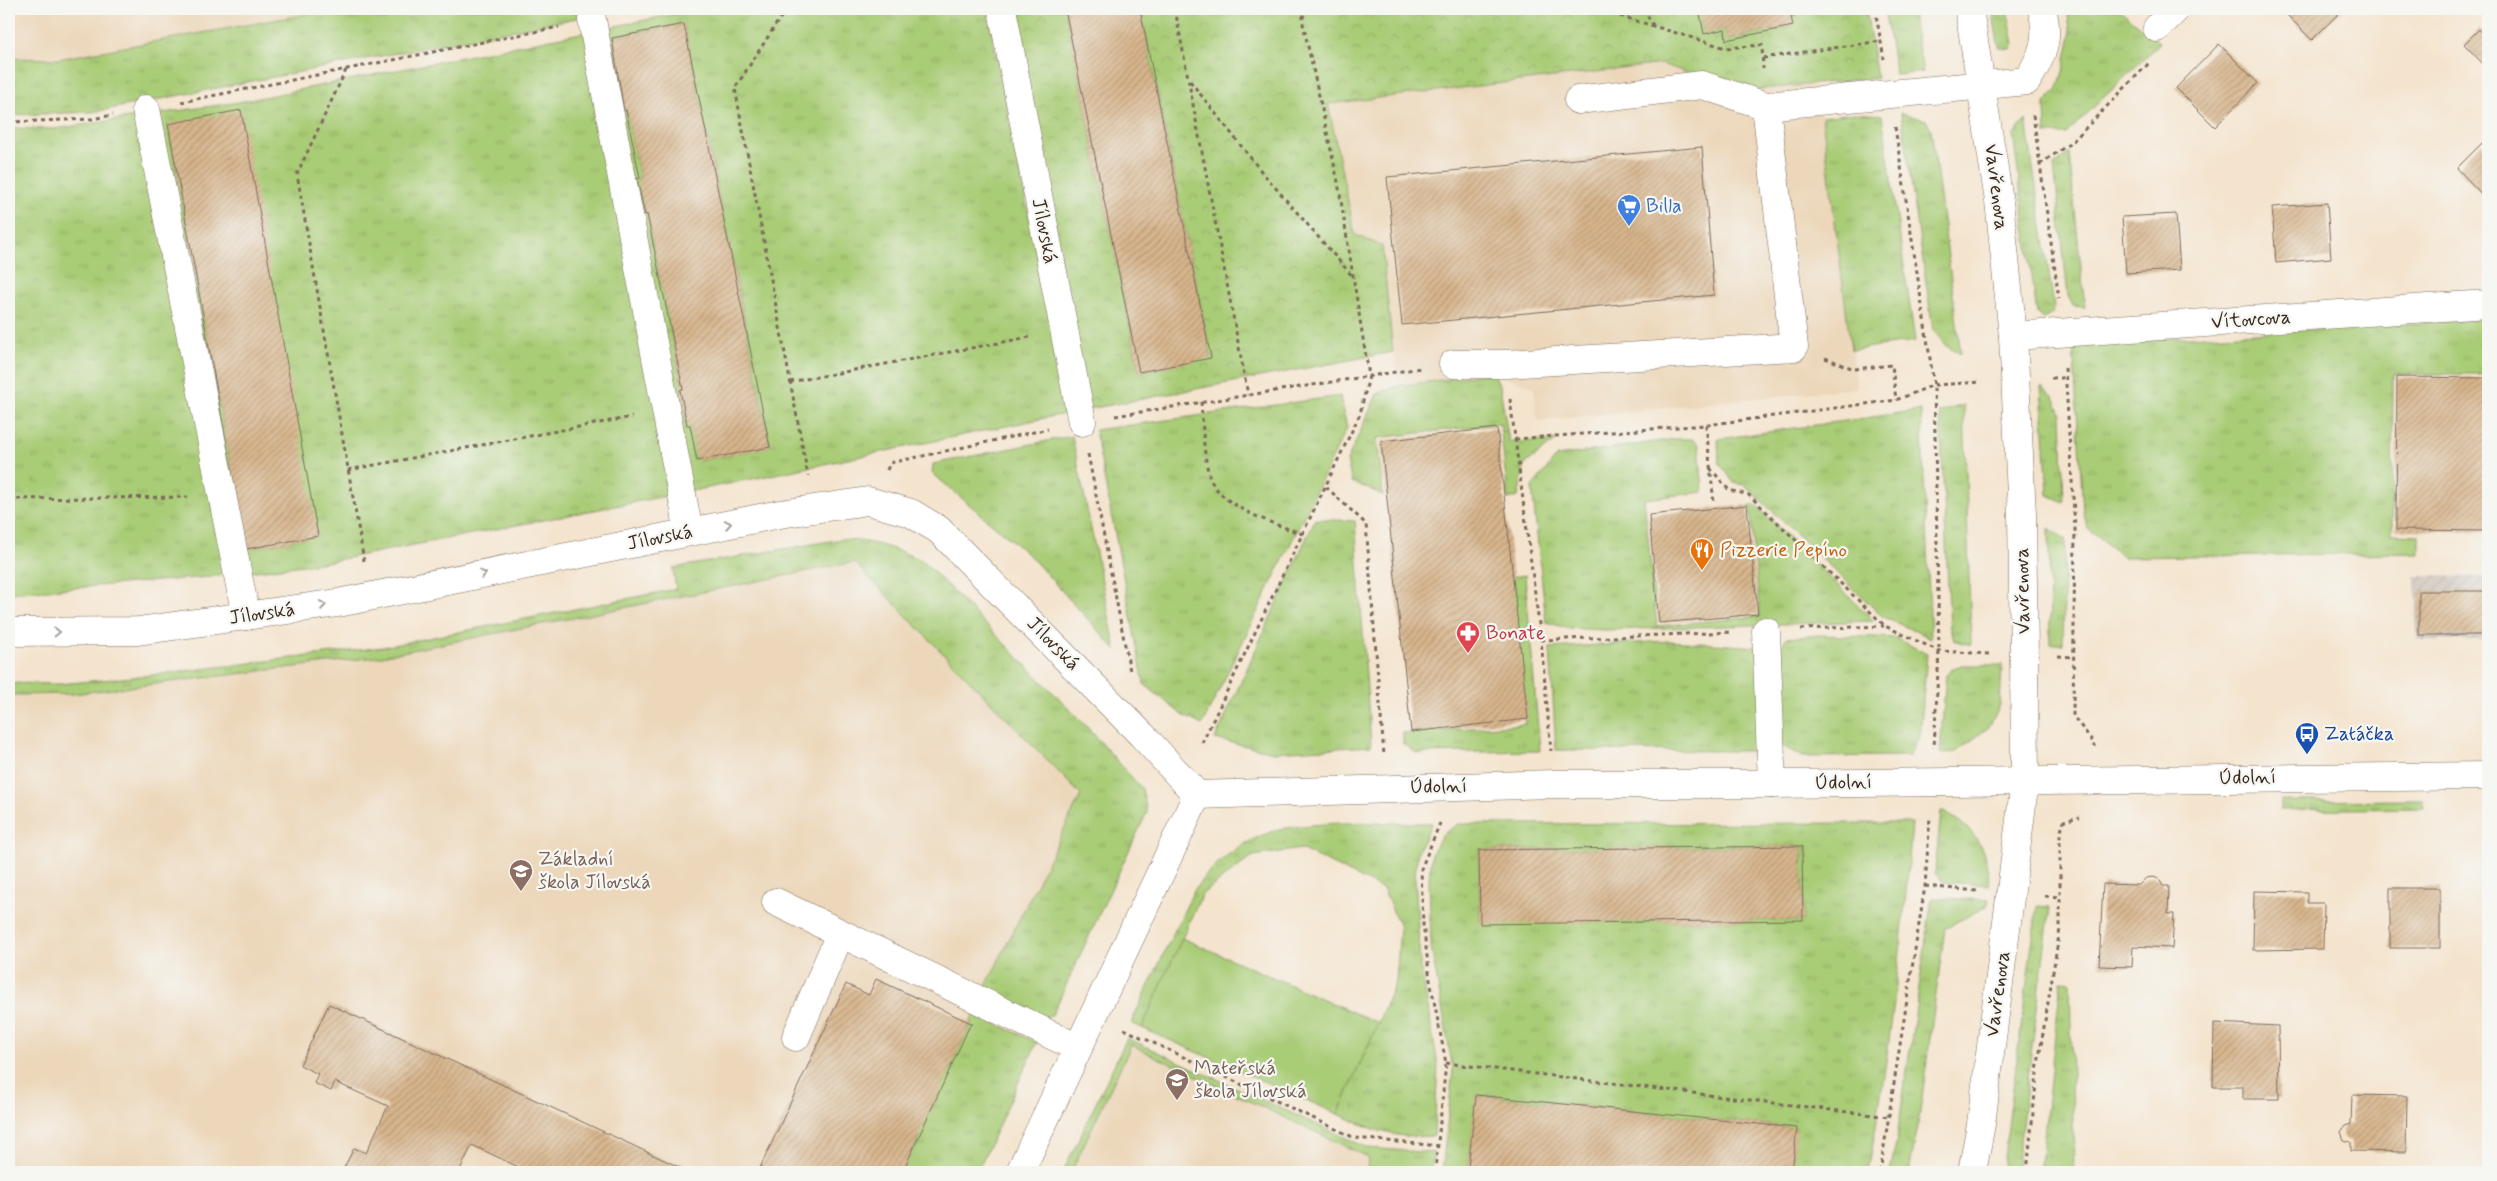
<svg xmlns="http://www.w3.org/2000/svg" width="2497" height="1181" viewBox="0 0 2497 1181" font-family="Mynerve,sans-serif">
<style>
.built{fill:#ecd7ba}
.industrial{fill:url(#industrial-furrows)}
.grass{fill:url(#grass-tufts);stroke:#727b4a;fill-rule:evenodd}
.park{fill:url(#park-crowns);stroke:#727b4a}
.pitch{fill:#a9cc76;stroke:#727b4a}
.building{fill:url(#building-hatch)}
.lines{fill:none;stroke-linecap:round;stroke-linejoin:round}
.minor-casing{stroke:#7c6b5c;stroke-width:29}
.path{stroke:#7c6b5c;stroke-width:3;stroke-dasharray:4 4;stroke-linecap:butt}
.minor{stroke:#fff;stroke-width:28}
.oneway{stroke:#a79f9a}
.labels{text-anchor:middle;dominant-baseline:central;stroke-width:4.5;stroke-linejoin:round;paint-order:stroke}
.street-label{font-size:20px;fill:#3b2a1e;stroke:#f6f6f2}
.shop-label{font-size:20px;fill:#366cbe;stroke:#f6f6f2;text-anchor:start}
.food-label{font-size:20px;fill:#c56008;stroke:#f6f6f2;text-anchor:start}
.health-label{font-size:20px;fill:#be3a42;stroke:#f6f6f2;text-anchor:start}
.transit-label{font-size:20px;fill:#164399;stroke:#f6f6f2;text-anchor:start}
.education-label{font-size:20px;fill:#785e54;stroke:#f6f6f2;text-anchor:start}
</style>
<defs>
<pattern id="industrial-furrows" width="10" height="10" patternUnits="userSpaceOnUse" patternTransform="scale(1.25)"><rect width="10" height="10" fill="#cbc2b8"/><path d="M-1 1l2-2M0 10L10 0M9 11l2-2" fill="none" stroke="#afa79e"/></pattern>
<pattern id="grass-tufts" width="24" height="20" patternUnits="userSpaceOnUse" patternTransform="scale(1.25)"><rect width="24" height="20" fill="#a9cc76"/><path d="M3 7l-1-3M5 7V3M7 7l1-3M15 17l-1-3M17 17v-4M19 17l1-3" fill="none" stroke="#92af66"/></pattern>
<pattern id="park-crowns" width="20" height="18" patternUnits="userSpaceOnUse" patternTransform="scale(1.25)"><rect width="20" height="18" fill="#a9cc76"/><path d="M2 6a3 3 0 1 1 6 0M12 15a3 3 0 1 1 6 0" fill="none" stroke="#92af66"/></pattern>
<pattern id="building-hatch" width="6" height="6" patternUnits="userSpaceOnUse" patternTransform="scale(1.25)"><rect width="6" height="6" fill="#d8b68d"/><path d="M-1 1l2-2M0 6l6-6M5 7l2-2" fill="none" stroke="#b09473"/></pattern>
</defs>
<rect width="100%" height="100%" fill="#f6f6f2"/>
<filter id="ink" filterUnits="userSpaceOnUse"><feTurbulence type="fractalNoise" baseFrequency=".02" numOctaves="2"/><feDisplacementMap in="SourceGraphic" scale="10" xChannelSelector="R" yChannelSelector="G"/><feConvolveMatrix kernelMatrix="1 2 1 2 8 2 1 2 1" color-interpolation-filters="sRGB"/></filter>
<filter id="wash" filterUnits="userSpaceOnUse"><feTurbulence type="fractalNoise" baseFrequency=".0096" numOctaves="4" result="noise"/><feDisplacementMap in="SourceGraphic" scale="20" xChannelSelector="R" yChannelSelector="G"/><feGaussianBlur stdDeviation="1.12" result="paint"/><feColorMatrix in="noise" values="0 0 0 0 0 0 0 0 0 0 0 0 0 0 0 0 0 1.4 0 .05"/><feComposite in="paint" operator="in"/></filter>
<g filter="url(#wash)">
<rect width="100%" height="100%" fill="#f4e4ce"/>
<!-- built -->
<g class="built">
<polygon points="9,9 335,9 58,59 9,58"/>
<polygon points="1662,64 1740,91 1813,84 1822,117 1857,388 1538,421 1534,387 1494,373 1398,386 1382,247 1355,235 1328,104"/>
<polygon points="854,562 1081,795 984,990 971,1023 973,1024 903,1171 9,1172 9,695 72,694 391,655"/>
<polygon points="1131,1045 1368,1157 1367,1172 1071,1172"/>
</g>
<!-- industrial -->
<polygon class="industrial" points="2415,576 2488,577 2488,640 2417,640"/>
<!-- grass -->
<g class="grass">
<polygon points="335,9 623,9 94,112 9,115 9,58 58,59"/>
<path d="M700,9H987L1069,413L728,484L327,562L209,577L9,593V128L54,129L239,102ZM684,24L770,446L698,461L690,425H687L680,390L683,389L647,214H645L638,179L640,178L626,110H624L612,38ZM168,124L318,536H317L246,549Z"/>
<polygon points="1884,9 1911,9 1923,72 1896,75"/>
<polygon points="1992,9 2007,9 2014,44 2011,49 1999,48"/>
<polygon points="2067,9 2119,9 2160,43 2066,134 2046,134 2045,103 2058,88 2064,68 2071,35"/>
<polygon points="1854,113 1882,115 1915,341 1851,350 1822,117"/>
<polygon points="1901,113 1926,120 1931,129 1961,354 1946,346 1933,330"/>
<polygon points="2026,120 2054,307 2053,314 2043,319 2037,314 2013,135"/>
<polygon points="2069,153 2085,307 2073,306 2068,296 2054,166"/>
<polygon points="2488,319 2488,374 2393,374 2392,534 2419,535 2419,553 2123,557 2087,527 2083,511 2073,344"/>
<polygon points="1494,373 1500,387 1509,442 1557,440 1525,464 1518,497 1508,499 1500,424 1377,438 1383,495 1352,482 1347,461 1377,394 1398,386"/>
<polygon points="2041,387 2054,397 2061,414 2064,502 2048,495"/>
<polygon points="1340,396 1347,428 1202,725 1181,714 1144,684 1095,430"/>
<polygon points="1964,405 1971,645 1954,640 1950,629 1940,412"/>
<polygon points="1921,410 1921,411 1931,638 1883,617 1745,485 1734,483 1719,462 1718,439"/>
<polygon points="1072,436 1116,650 1030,556 932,473 933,464"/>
<polygon points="1675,439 1692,439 1699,445 1703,492 1644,499 1657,626 1760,616 1750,505 1756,505 1874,621 1605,630 1566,628 1546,622 1532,487 1557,456"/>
<polygon points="1315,519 1355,521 1371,746 1274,752 1215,739"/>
<polygon points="2049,528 2065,539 2063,644 2050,644"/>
<path d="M842,539C872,541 895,548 923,561L1089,729L1142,789L1147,812L1052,1015L1046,1018L984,990L1081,795L854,562L377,657L72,694L9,695V683L60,684L143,676L383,647L676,589L673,568Z"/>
<polygon points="1525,575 1540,751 1416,753 1403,744 1403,733 1525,724 1510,577"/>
<polygon points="1819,635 1896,638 1927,654 1920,736 1909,756 1802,757 1779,744 1774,659 1786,638"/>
<polygon points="1669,641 1758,647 1763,735 1756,751 1556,750 1550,648"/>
<polygon points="1962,665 2002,665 2000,705 1989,727 1956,752 1940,753 1946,675 1953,668"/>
<polygon points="2422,800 2424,808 2280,810 2280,801"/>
<path d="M1941,811C1974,827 1988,848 1989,885L1943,882L1935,873Z"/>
<path d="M1334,823H1432L1418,851L1415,875L1420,963L1438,1065L1434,1136C1393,1139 1374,1130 1338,1114L1396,981L1400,927L1383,889L1301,849L1253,856L1202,894L1142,1028L1131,1023L1193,892C1214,860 1250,835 1287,828C1302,825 1319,825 1334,823Z"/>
<path d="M1912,823C1903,940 1889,1057 1868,1172H1792L1796,1128L1477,1095L1468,1168L1506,1172H1442L1453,1070L1431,946L1429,878L1432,853L1443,834L1458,824ZM1802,846L1803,920L1480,923L1479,850Z"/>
<polygon points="1932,898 1989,900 1987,906 1945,928 1918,1126 1909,1172 1890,1172 1897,1138"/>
<polygon points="2037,906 2050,907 2016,1172 2002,1172"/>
<polygon points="2061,981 2070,982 2074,1172 2040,1172"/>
<polygon points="974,1014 1037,1042 977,1172 901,1172 919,1138 918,1136 932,1106 934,1105 933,1104 970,1025 972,1024 970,1023"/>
<polygon points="1127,1038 1368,1148 1434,1153 1431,1172 1367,1172 1368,1157 1131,1045 1071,1172 1063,1172"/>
</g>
<!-- park -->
<polygon class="park" points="1011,9 1065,9 1139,372 1211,357 1140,9 1699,9 1704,33 1725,29 1727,40 1793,26 1791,16 1811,12 1811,9 1866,9 1877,78 1740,91 1662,64 1328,104 1355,235 1382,246 1393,352 1089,409"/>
<!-- pitch -->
<polygon class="pitch" points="1182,938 1378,1023 1338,1114 1142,1028"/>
<g id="blocks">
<!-- building -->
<g class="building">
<polygon points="1065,9 1140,9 1211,358 1139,372"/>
<polygon points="1699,9 1811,9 1812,11 1791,16 1793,26 1726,40 1725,29 1704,34"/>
<polygon points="2281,9 2343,9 2312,40"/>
<polygon points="684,24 770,447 697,461 690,425 687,425 680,390 683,389 647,214 645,215 637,179 640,178 626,110 624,111 612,38"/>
<polygon points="2479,29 2488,39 2487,68 2464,44"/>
<polygon points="2219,44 2258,83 2215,127 2176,88"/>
<polygon points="241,110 318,536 246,549 168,124"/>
<polygon points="2482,143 2485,147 2488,143 2488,201 2457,168"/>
<polygon points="1702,147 1714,295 1402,325 1387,177"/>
<polygon points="2327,203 2331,258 2276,263 2272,207"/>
<polygon points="2176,214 2180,270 2126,273 2122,217"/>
<polygon points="2397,377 2488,378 2488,531 2396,530"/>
<polygon points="1497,428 1528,719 1411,732 1381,441"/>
<polygon points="1747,505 1758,614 1659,623 1649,515"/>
<rect x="2419" y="591" width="69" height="44"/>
<polygon points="1802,846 1803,920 1480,924 1479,850"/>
<polygon points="2153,877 2159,879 2163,886 2169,886 2168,914 2174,914 2172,948 2133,946 2132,967 2099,966 2103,884 2139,885 2146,878"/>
<rect x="2390" y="888" width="50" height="60"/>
<polygon points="2254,891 2307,892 2307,903 2324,903 2323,949 2253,950"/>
<polygon points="876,979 973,1024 970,1025 903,1171 758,1172 846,984 869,995"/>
<polygon points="329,1004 690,1172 529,1172 472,1145 459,1172 342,1172 354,1148 366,1153 388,1106 335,1082 331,1091 314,1083 318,1074 300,1065"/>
<polygon points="2214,1023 2278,1026 2279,1099 2243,1099 2243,1087 2213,1087"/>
<polygon points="1476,1095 1797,1128 1792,1172 1506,1172 1468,1168"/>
<polygon points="2352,1095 2407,1096 2406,1152 2351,1151 2351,1142 2344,1140 2341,1132 2345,1126 2351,1124"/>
</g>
</g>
</g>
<g filter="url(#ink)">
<use href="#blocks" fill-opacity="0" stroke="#7c6b5c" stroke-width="1"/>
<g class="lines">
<!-- minor casing -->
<g class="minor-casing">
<g id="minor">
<polyline points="1002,9 1082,422"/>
<polyline points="1969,9 1999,201 2013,336 2022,514 2024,655 2025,781 1981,1124 1972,1172"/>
<polyline points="592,20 689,532"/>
<polyline points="2157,28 2176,9"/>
<path d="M1578,100L1702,85L1766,106L2027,81C2043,55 2050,39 2042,9"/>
<polyline points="146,109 246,616"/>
<polyline points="2013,336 2488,304"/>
<polyline points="1453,364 1507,364 1794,347 1766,106"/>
<polyline points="1766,631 1772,784"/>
<polyline points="9,632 138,631 338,603 780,514 868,501 911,513 939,530 1142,735 1197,795"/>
<polyline points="1197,795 1554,784 1772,784 2488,776"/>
<polyline points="776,902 1078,1048"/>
<polyline points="796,1037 840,934"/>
<polyline points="1020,1172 1197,795"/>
</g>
</g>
<!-- path -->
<g class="path">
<polyline points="786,9 735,88 808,476"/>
<polyline points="1175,9 1248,395"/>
<polyline points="1597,9 1726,48 1762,45 1763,69"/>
<polyline points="1643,9 1653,25"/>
<polyline points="1875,9 1884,59"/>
<polyline points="627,14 651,9"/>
<polyline points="1763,58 1881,41"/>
<polyline points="346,70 297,174 364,561"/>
<polyline points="1190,81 1261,171 1354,278"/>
<polyline points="181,102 559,27"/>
<polyline points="2033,115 2059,299"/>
<polyline points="9,122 92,119 113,115"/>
<polyline points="1895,127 1934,385 1939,651 1934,748"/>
<polyline points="2040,164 2072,142 2151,61"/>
<polyline points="1825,358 1854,369 1892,365 1896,400"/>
<polyline points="2065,368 2075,529 2073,716 2094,743 2094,747"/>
<polyline points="2051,378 2066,378"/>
<polyline points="790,382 1030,337"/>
<polyline points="1510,399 1541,640 1551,751"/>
<path d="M1201,402C1203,426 1203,452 1209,475C1218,507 1275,524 1303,534"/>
<polyline points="1115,416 1421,368"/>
<polyline points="1706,425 1714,504"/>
<polyline points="1515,439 1706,425 1896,400 1934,385 1982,382"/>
<polyline points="1088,454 1130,671"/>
<polyline points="1710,468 1729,490 1749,495 1885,626 1939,651 1989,654"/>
<polyline points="348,470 632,417"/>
<polyline points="887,470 890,463 1048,429"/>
<polyline points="1326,487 1366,524 1384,755"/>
<polyline points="9,499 188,497"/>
<polyline points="1801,629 1884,626"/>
<polyline points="1541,640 1732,632"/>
<polyline points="2058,656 2074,657"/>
<polyline points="1202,743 1360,414 1369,376 1338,182 1302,19 1307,9"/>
<polyline points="1925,886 1977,891"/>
<polyline points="2045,896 2060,897"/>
<polyline points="1124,1029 1355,1138 1440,1146"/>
<polyline points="1446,1063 1889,1117"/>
<polyline points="1435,1172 1446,1063 1430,980 1423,924 1421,869 1440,823"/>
<polyline points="1880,1172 1925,886 1930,817"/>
<polyline points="2027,1172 2038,1064 2060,929 2060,834 2064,821 2079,817"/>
</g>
<!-- minor -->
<use href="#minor" class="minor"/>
</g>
<!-- one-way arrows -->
<defs><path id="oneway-chevron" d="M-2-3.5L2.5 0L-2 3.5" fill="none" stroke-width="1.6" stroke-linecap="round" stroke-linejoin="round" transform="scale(1.25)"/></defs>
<g class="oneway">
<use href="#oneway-chevron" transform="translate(728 524) rotate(-11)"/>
<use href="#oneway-chevron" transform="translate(483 574) rotate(-12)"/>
<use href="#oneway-chevron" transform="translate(323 605) rotate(-8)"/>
<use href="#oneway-chevron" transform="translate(57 632) rotate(-1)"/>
</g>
</g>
<!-- icons -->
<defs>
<g id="supermarket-pin" transform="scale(1.25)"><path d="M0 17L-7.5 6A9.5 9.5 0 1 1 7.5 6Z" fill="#3f7fe0" stroke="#f6f6f2"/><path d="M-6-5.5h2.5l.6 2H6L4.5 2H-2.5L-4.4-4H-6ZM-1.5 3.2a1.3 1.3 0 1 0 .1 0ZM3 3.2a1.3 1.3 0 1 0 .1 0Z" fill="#fff"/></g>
<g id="restaurant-pin" transform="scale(1.25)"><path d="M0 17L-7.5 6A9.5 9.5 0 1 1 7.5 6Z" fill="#e8710a" stroke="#f6f6f2"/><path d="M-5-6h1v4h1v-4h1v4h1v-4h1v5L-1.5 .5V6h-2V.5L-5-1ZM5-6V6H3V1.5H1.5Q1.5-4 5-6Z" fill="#fff"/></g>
<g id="pharmacy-pin" transform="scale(1.25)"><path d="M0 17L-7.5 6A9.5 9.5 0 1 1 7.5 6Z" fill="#e0444e" stroke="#f6f6f2"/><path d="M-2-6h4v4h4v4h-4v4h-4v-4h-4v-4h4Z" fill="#fff"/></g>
<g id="bus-pin" transform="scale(1.25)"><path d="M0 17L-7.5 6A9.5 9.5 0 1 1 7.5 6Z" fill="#1a4fb4" stroke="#f6f6f2"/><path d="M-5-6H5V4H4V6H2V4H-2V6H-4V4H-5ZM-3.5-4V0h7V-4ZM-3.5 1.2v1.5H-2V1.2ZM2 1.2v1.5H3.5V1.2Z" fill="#fff"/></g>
<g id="school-pin" transform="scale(1.25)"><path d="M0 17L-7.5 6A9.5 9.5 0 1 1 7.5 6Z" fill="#8d6e63" stroke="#f6f6f2"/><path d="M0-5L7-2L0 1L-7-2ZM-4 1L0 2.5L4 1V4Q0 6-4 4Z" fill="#fff"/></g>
</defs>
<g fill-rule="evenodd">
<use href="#supermarket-pin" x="1629" y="206"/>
<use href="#restaurant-pin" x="1702" y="550"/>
<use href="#pharmacy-pin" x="1468" y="633"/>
<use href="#bus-pin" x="2307" y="734"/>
<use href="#school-pin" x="521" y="871"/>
<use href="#school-pin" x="1177" y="1080"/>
</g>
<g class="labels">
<!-- street labels -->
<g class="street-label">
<text transform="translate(1996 187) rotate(83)">Vavřenova</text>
<text transform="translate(1044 231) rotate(79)">Jílovská</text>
<text transform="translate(2251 320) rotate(-4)">Vítovcova</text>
<text transform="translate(660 538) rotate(-11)">Jílovská</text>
<text transform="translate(2023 591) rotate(-91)">Vavřenova</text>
<text transform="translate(262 614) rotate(-8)">Jílovská</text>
<text transform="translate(1053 644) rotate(46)">Jílovská</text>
<text transform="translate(2247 778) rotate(-1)">Údolní</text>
<text transform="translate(1843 783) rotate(-1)">Údolní</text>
<text transform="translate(1438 787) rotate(-1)">Údolní</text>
<text transform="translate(1998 994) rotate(-82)">Vavřenova</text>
</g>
<!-- shop labels -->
<g class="shop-label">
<text x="1646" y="206">Billa</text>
</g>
<!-- food labels -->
<g class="food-label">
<text x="1720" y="550">Pizzerie Pepíno</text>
</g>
<!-- health labels -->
<g class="health-label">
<text x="1486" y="633">Bonate</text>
</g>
<!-- transit labels -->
<g class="transit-label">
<text x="2324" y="734">Zatáčka</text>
</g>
<!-- education labels -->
<g class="education-label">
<text x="538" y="859">Základní<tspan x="538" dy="23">škola Jílovská</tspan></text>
<text x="1194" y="1068">Mateřská<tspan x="1194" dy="23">škola Jílovská</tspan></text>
</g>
</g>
<!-- margin -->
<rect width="2497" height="1181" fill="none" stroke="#f6f6f2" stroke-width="30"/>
</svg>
